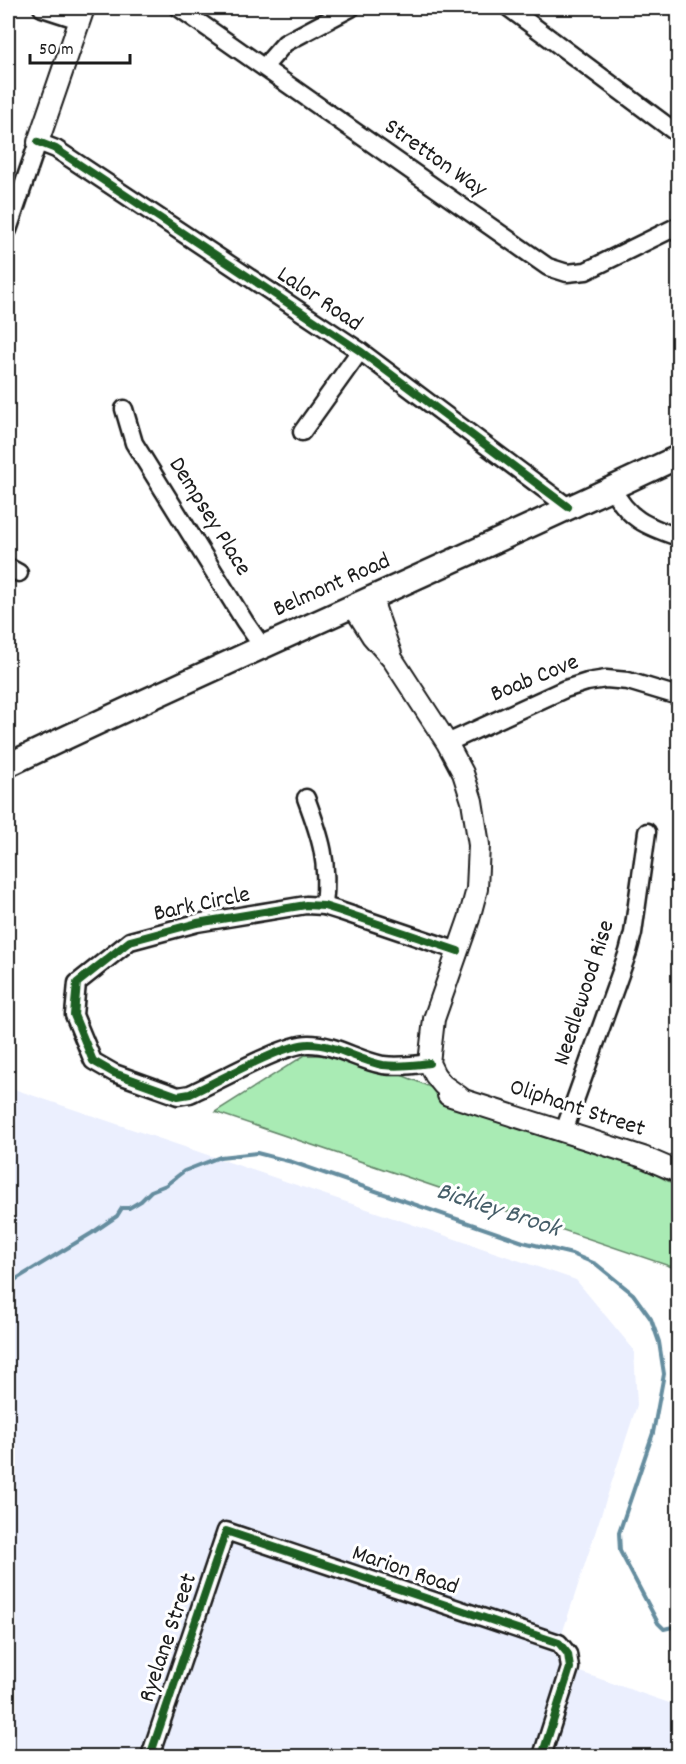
<svg xmlns="http://www.w3.org/2000/svg" width="686" height="1764" viewBox="0 0 686 1764" font-family="Dekko,sans-serif">
<style>
.built{fill:#ebeffe}
.green{fill:#a9ebb4;stroke:#628468;stroke-width:1.5}
.lines{fill:none;stroke-linecap:round;stroke-linejoin:round}
.stream{stroke:#658d9f;stroke-width:4}
.minor-casing{stroke:#1c1c1c;stroke-width:21}
.tertiary-casing{stroke:#1c1c1c;stroke-width:24}
.secondary-casing{stroke:#1c1c1c;stroke-width:27}
.minor{stroke:#fff;stroke-width:16}
.tertiary{stroke:#fff;stroke-width:20}
.secondary{stroke:#fff;stroke-width:22}
.cycleway-casing{stroke:#fff;stroke-width:11}
.cycleway{stroke:#1b5e20;stroke-width:8}
.labels{text-anchor:middle;dominant-baseline:central;stroke-width:6;stroke-linejoin:round;paint-order:stroke}
.street-label{font-size:24px;fill:#1c1c1c;stroke:#fff}
.water-label{font-size:26px;font-style:italic;fill:#465e69;stroke:#fff}
</style>
<rect width="100%" height="100%" fill="#fff"/>
<filter id="ink" filterUnits="userSpaceOnUse"><feTurbulence type="fractalNoise" baseFrequency=".0167" numOctaves="2"/><feDisplacementMap in="SourceGraphic" scale="12" xChannelSelector="R" yChannelSelector="G"/><feConvolveMatrix kernelMatrix="1 2 1 2 8 2 1 2 1" color-interpolation-filters="sRGB"/></filter>
<g filter="url(#ink)">
<!-- built -->
<polygon class="built" points="8,1087 576,1280 634,1350 637,1405 562,1634 575,1649 577,1671 678,1706 678,1756 8,1756"/>
<!-- green -->
<polygon class="green" points="305,1055 354,1056 421,1083 503,1120 631,1162 678,1186 678,1269 215,1112"/>
<g class="lines">
<!-- stream -->
<polyline class="stream" points="8,1284 92,1233 117,1216 122,1208 129,1208 141,1201 151,1191 166,1185 184,1171 220,1157 257,1153 292,1162 523,1242 572,1254 596,1264 633,1294 651,1319 659,1342 664,1374 653,1433 619,1533 620,1551 658,1623 664,1629 677,1626 678,1627"/>
<!-- minor casing -->
<g class="minor-casing">
<g id="minor">
<polyline points="42,8 79,20"/>
<polyline points="179,8 548,267 567,273 586,271 678,226"/>
<polyline points="509,8 678,134"/>
<polyline points="264,67 285,43 351,8"/>
<polyline points="8,230 38,142 56,149 360,351 568,507"/>
<polyline points="124,409 134,443 245,622 262,646"/>
<polyline points="302,432 360,351"/>
<path d="M612,488C628,519 646,526 678,537"/>
<polyline points="8,567 19,573"/>
<polyline points="447,743 565,689 587,682 606,679 628,681 678,696"/>
<path d="M306,798C321,838 329,862 324,906"/>
<path d="M429,1063C415,1065 398,1067 383,1065C357,1060 335,1044 309,1044C283,1044 217,1082 190,1094L178,1096L114,1073L93,1061L74,1015L77,983L130,941L197,923L306,905L324,906L340,911L458,951"/>
<polyline points="564,1131 628,952 633,933 647,832"/>
<polyline points="150,1756 226,1531 559,1643 568,1654 570,1668 542,1756"/>
</g>
</g>
<!-- tertiary casing -->
<g class="tertiary-casing">
<g id="tertiary">
<polyline points="38,142 84,8"/>
<polyline points="371,597 391,654"/>
<polyline points="353,606 372,636 393,660 447,743 463,773 472,801 479,845 477,889 469,919 434,1019 429,1063 435,1075 443,1085 460,1097"/>
<polyline points="448,1095 643,1157 678,1172"/>
</g>
</g>
<!-- secondary casing -->
<g class="secondary-casing">
<path id="secondary" d="M8,765C230,659 456,562 678,457"/>
</g>
<!-- minor -->
<use href="#minor" class="minor"/>
<!-- tertiary -->
<use href="#tertiary" class="tertiary"/>
<!-- secondary -->
<use href="#secondary" class="secondary"/>
<!-- cycleway casing -->
<g class="cycleway-casing">
<g id="cycleway">
<polyline points="38,142 56,149 360,351 568,507"/>
<path d="M429,1063C415,1065 398,1067 383,1065C357,1060 335,1044 309,1044C283,1044 217,1082 190,1094L178,1096L114,1073L93,1061L74,1015L77,983L130,941L197,923L306,905L324,906L340,911L458,951"/>
<polyline points="150,1756 226,1531 559,1643 568,1654 570,1668 542,1756"/>
</g>
</g>
<!-- cycleway -->
<use href="#cycleway" class="cycleway"/>
</g>
</g>
<g class="labels">
<!-- street labels -->
<g class="street-label">
<text transform="translate(435 159) rotate(35)">Stretton Way</text>
<text transform="translate(319 300) rotate(34)">Lalor Road</text>
<text transform="translate(209 517) rotate(58)">Dempsey Place</text>
<text transform="translate(332 586) rotate(-24)">Belmont Road</text>
<text transform="translate(535 679) rotate(-22)">Boab Cove</text>
<text transform="translate(202 905) rotate(-12)">Bark Circle</text>
<text transform="translate(585 993) rotate(-72)">Needlewood Rise</text>
<text transform="translate(577 1109) rotate(18)">Oliphant Street</text>
<text transform="translate(405 1571) rotate(19)">Marion Road</text>
<text transform="translate(169 1638) rotate(-71)">Ryelane Street</text>
</g>
<!-- water labels -->
<g class="water-label">
<text transform="translate(498 1211) rotate(18)">Bickley Brook</text>
</g>
</g>
<!-- margin -->
<rect width="686" height="1764" fill="none" stroke="#fff" stroke-width="30"/>
<rect x="15" y="15" width="656" height="1734" fill="none" stroke="#1c1c1c" stroke-width="2" filter="url(#ink)"/>
<!-- scale -->
<path d="M30 54v9h100v-9" fill="none" stroke="#1c1c1c" stroke-width="3"/>
<text x="39" y="54" font-size="18" fill="#1c1c1c" stroke="#ffffff" stroke-width="4.5" paint-order="stroke">50 m</text>
</svg>
